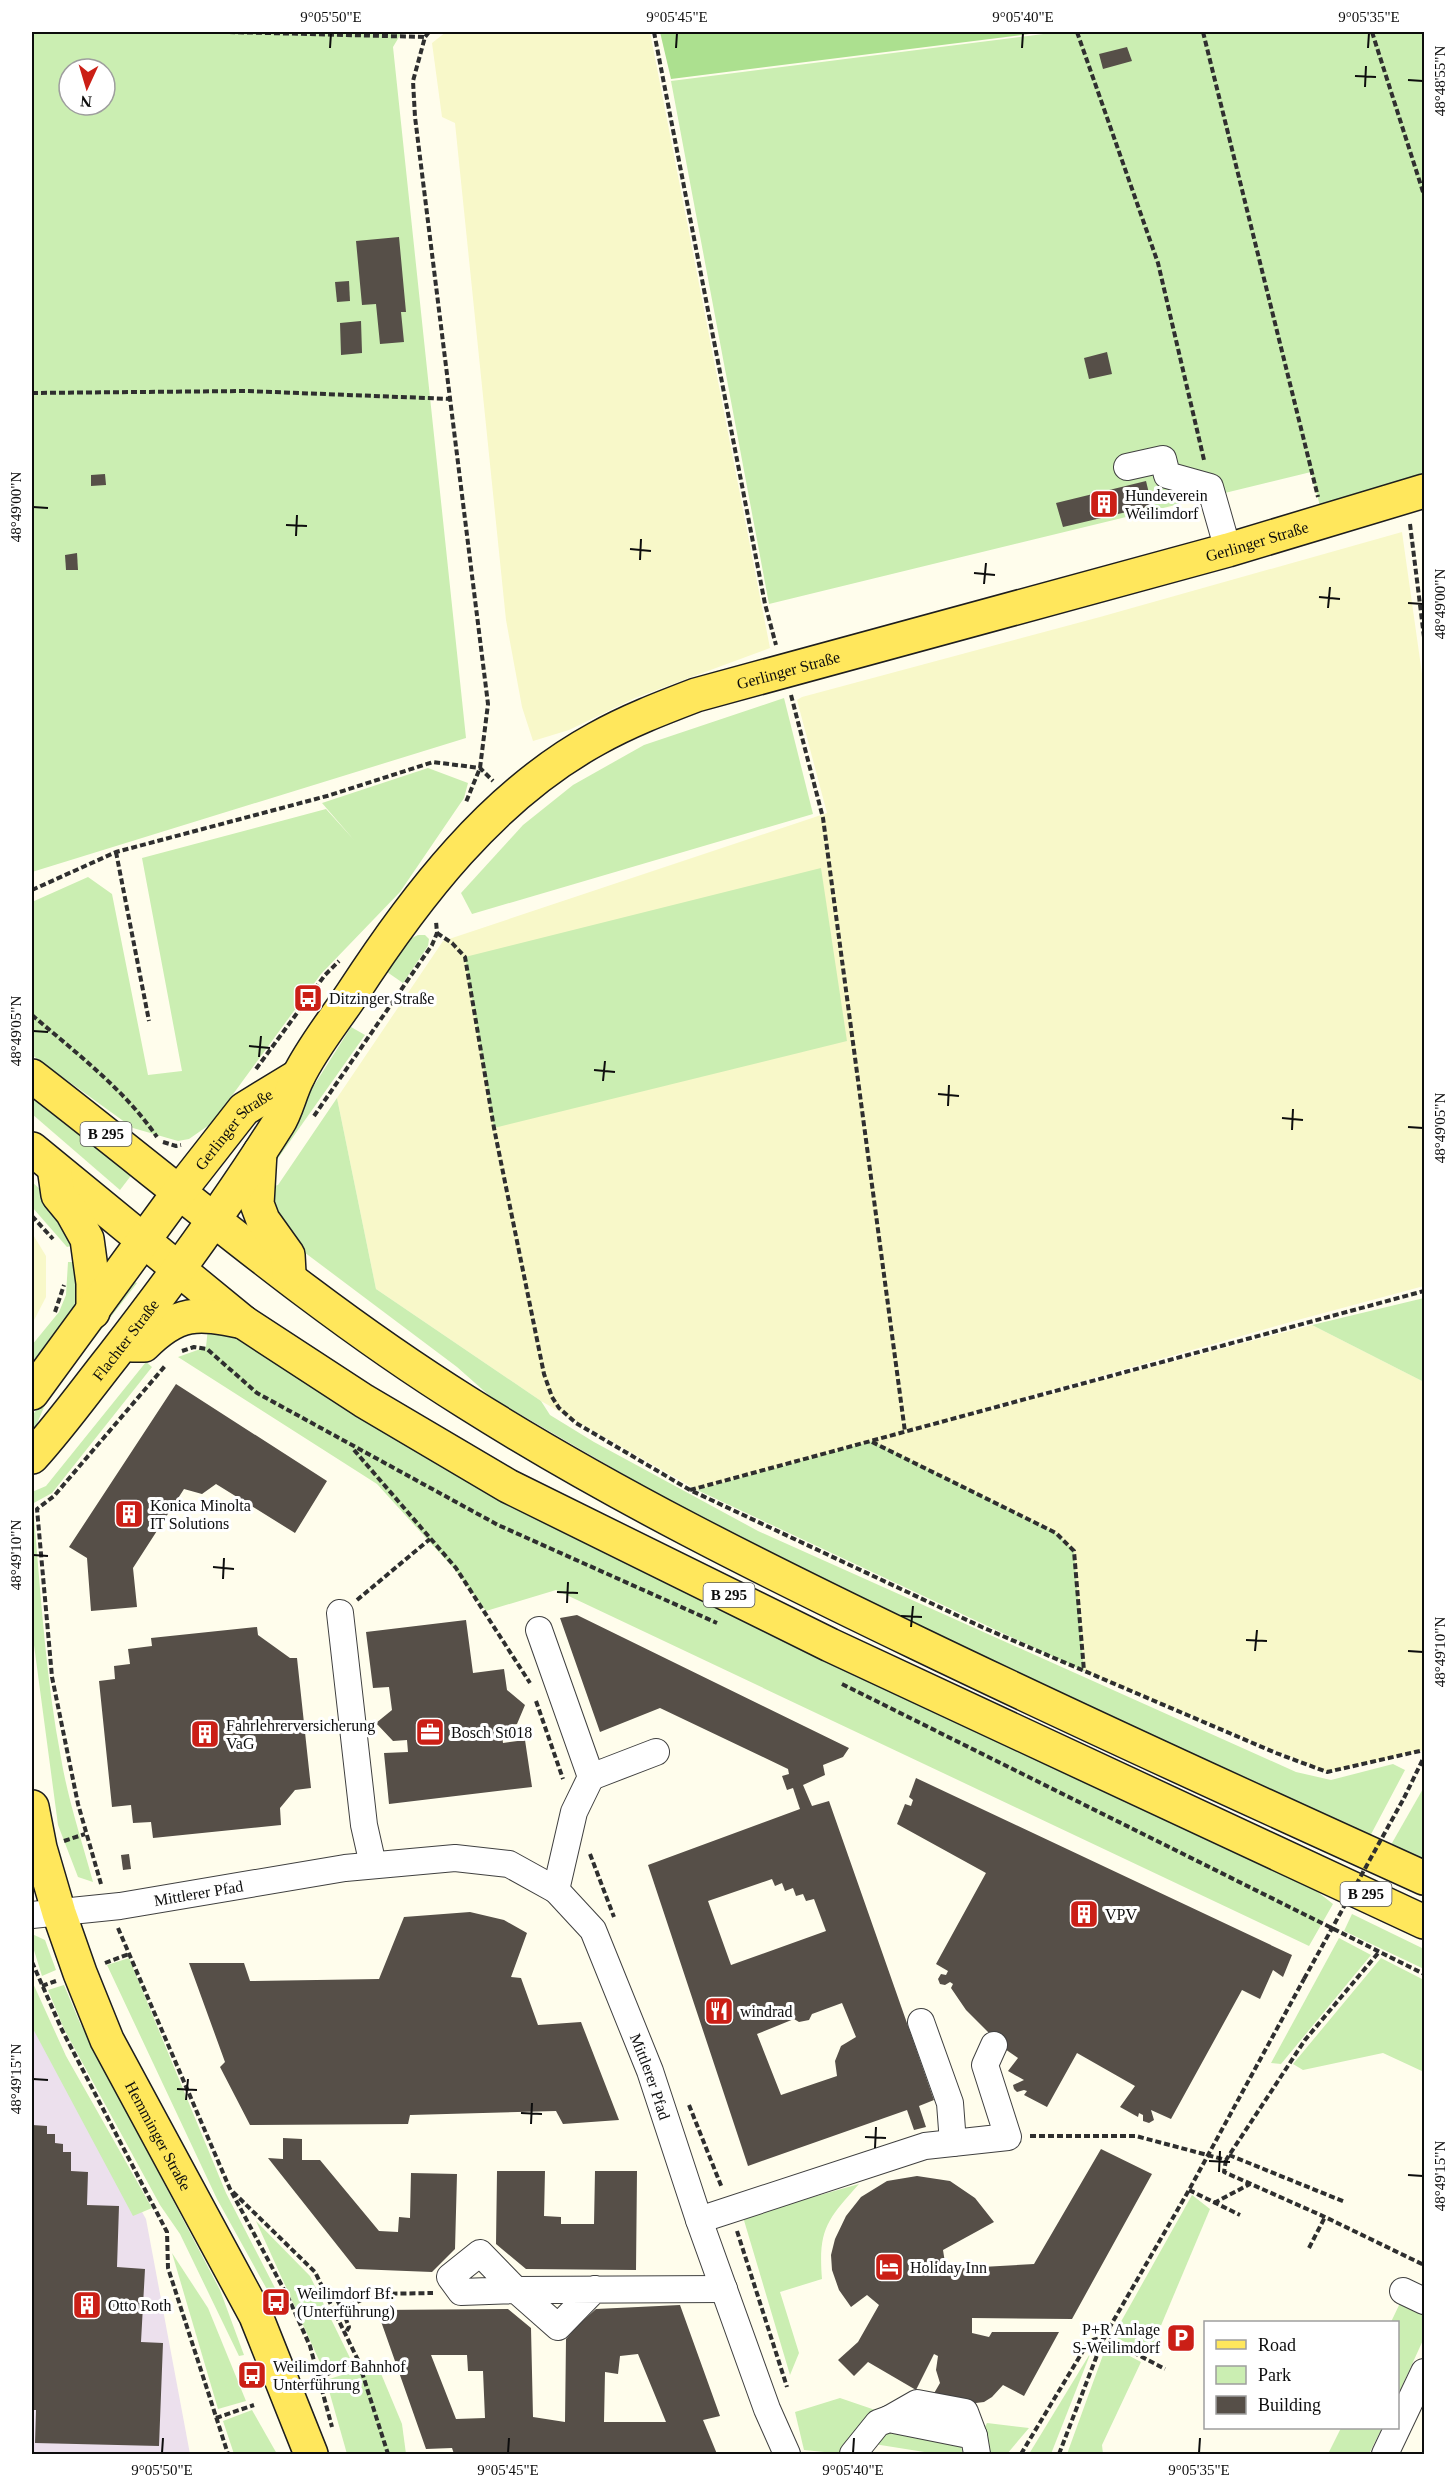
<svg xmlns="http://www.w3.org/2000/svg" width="1456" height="2486" viewBox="0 0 1456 2486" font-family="'Times New Roman',serif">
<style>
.industrial{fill:#ece0ed}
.farmland{fill:#f8f8c9}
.green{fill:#cbeeb2;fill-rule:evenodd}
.forest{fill:#ace08f}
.building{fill:#564f48;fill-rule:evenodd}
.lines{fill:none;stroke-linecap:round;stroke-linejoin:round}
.minor-casing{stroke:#404040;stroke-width:28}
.major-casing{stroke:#1e1e1e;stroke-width:36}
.path{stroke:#2f2f2f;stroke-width:4;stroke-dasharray:6 3;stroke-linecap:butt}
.minor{stroke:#fff;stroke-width:26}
.major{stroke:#ffe75c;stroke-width:33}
.path-bridge{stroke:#2f2f2f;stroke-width:4;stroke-dasharray:6 3;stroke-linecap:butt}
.ticks{fill:none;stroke:#0d0d0d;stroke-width:2}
.labels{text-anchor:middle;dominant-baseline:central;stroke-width:6;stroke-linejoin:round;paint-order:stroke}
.shield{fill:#fff;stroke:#565656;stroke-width:1.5}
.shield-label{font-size:15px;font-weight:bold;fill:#0d0d0d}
.poi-label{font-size:16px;fill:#0d0d0d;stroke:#fff;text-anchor:start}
.street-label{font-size:16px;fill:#0d0d0d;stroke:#fff}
.neatline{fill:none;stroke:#0d0d0d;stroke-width:2}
.ticks-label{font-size:15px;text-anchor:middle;fill:#0d0d0d}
</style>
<rect width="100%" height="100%" fill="#fffdec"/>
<!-- industrial -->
<polygon class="industrial" points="32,1997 79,2100 146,2219 190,2454 32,2454"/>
<!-- farmland -->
<g class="farmland">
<polygon points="446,32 650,32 770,648 635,698 569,730 533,741 522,707 506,620 455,123 442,117 432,43"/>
<polygon points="1402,532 1424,688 1424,1286 1294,1321 886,1437 1312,1325 1424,1382 1424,1750 1327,1772 1084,1671 1074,1550 1056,1533 871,1441 697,1490 541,1401 376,1289 337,1098 443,941 827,813 797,700 802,697 1100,617"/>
<polygon points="32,1233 46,1256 46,1297 32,1324"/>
</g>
<!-- green -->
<g class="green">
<path d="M32,32H402L393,47L466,738L32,872ZM69,69H105V105H69Z"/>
<polygon points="1059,32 1424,32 1424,491 1324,521 1311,472 769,604 671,81"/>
<polygon points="784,698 813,814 472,914 461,893 523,825 573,785 644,745"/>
<polygon points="428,768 468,783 464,798 400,892 321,974 212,1123 189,1139 178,1141 133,1128 32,1055 32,902 88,877 112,894 148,1075 182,1071 142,858 326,809 354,840 322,803"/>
<polygon points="821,868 847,1041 494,1128 465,957"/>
<polygon points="418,935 425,935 429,939 428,946 403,983 387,972 406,941"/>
<polygon points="351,1027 365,1035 269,1171 275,1147"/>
<polygon points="32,1097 133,1173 120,1190 32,1114"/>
<polygon points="337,1098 376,1289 541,1401 550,1415 594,1442 758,1531 1296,1772 1331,1780 1393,1764 1405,1770 1368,1840 970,1653 721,1531 492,1398 457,1367 296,1246 275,1218 267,1188 278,1185"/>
<polygon points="32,1182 58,1205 78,1244 67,1247 32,1207"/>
<polygon points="68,1262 79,1262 79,1304 32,1374 32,1345 59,1312 66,1295"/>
<polygon points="131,1280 137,1283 62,1380 45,1405 32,1435 32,1416"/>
<polygon points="1424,1298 1424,1382 1312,1325"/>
<polygon points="208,1328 229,1332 1290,1870 1333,1904 1309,1946 556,1590 486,1611 456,1571 377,1484 178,1357 206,1347"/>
<polygon points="146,1362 152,1367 52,1493 32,1504 32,1492 46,1486"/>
<polygon points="872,1441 1056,1533 1074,1551 1084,1671 697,1490"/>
<path d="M34,1517C41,1598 46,1679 61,1758C68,1800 82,1841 93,1882L78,1877L58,1825L32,1630V1518Z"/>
<polygon points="1424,1787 1424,1865 1388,1850"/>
<polygon points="1352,1914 1424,1949 1424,1969 1344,1931"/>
<polygon points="32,1934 45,1940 56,1970 42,1976 32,1944"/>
<polygon points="1339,1938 1371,1955 1281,2064 1271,2063"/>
<polygon points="129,1958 226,2193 276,2290 269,2293 217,2199 107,1965"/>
<polygon points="1381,1958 1424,1980 1424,2072 1383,2053 1303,2070 1293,2064"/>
<polygon points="32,1981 66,2056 152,2208 133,2216 32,2027"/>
<polygon points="64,1985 80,2023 220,2290 244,2355 239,2356 180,2234 160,2205 64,2029 48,1990"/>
<path d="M859,2184C827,2220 818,2229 822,2279L780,2292L799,2353L790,2375L743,2217Z"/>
<polygon points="1192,2195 1210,2209 1149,2354 1113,2336"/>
<polygon points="256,2221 310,2276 350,2358 323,2369"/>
<polygon points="172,2253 208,2308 246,2401 218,2409"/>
<polygon points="1401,2301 1424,2313 1424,2338 1398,2395 1398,2322 1391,2322"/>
<polygon points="1107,2344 1141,2362 1102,2445 1103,2454 1067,2454"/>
<polygon points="1091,2352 1051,2454 1029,2454"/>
<polygon points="377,2364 402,2424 406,2454 347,2454 326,2380"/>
<polygon points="840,2398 881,2412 845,2454 804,2450 795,2412"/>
<polygon points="252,2410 277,2454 234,2454 223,2421"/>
<polygon points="987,2423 1029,2428 1007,2454 991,2454 980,2436"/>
<polygon points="890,2427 960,2442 963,2454 937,2454 874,2444"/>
<polygon points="1341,2428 1382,2428 1369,2454 1328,2454"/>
</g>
<!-- forest -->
<polygon class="forest" points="660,32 1045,32 671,79"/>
<!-- building -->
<g class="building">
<polygon points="1127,47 1132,61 1103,69 1099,54"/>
<polygon points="399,237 406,312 401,312 404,342 380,344 376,304 362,305 356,241"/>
<polygon points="349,281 350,301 337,302 335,282"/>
<polygon points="361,321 362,353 341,355 340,323"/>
<polygon points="1107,352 1112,374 1089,379 1084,358"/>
<polygon points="105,474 106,485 91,486 91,475"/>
<polygon points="1146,481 1152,506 1063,527 1056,503"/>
<polygon points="77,553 78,570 66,570 65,555"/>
<polygon points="176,1384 327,1481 295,1533 216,1484 202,1494 184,1489 133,1568 137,1607 91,1611 87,1558 69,1547"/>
<path d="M577,1615L849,1748L843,1757L823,1765L825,1775L803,1785L812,1806L829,1801L934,2100L919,2106L926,2127L914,2130L907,2110L748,2166L648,1865L800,1809L793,1788L787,1790L782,1776L789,1774L788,1769L660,1708L600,1732L560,1618ZM772,1879L775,1886L782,1883L785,1891L793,1888L796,1896L803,1894L806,1901L814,1899L826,1931L731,1965L708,1901ZM842,2003L856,2037L841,2046L835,2061L837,2076L781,2095L757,2034L794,2019L799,2022L809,2020L812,2014Z"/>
<polygon points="466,1620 473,1673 504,1669 507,1690 525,1705 517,1724 501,1727 503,1743 525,1740 532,1787 389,1804 384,1753 408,1752 407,1740 393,1741 376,1723 392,1710 389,1687 373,1688 366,1632"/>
<polygon points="257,1627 258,1635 290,1658 297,1658 311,1788 295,1790 280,1808 281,1825 153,1838 151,1822 133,1823 131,1805 112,1807 99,1681 115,1679 114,1666 130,1664 128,1649 152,1646 151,1638"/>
<polygon points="916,1778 1292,1955 1283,1977 1273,1970 1260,1999 1242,1990 1171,2119 1151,2110 1154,2120 1149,2123 1143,2121 1143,2115 1139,2113 1138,2117 1120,2107 1135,2086 1077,2053 1047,2107 1024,2095 1027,2091 1024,2090 1017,2092 1014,2089 1013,2085 1024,2080 1008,2071 1018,2058 1005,2049 966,2010 951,1988 953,1984 950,1982 945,1985 940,1984 938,1979 941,1974 946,1975 948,1971 936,1964 986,1873 897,1824 905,1804 911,1806 913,1800 909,1797"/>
<polygon points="129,1854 131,1869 123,1870 121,1855"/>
<polygon points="470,1912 504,1920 527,1933 511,1977 521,1978 538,2025 581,2022 619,2120 563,2124 556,2111 410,2115 408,2124 250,2125 220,2067 225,2062 189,1963 244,1963 250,1981 379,1979 404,1917"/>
<polygon points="32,2125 47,2126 47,2134 55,2134 55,2143 63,2144 63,2152 71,2152 71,2171 88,2172 87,2205 119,2206 117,2267 145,2269 141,2342 163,2343 159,2446 35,2443 36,2410 32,2410"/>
<polygon points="283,2138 302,2139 302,2160 320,2160 379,2231 398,2232 399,2217 410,2218 411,2173 457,2174 455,2249 432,2272 356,2269 268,2158 283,2159"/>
<polygon points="1101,2149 1152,2174 1072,2319 972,2318 972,2333 989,2337 992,2332 1059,2332 1024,2396 1003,2385 992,2397 984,2402 976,2403 976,2422 922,2414 940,2383 936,2370 938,2356 934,2354 916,2390 868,2362 854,2376 838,2360 858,2342 879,2305 867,2295 851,2307 839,2290 832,2270 831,2255 835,2239 846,2216 861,2197 887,2181 917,2176 950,2181 975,2198 994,2222 943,2250 946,2269 1034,2264"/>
<polygon points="497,2171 545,2171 544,2216 561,2217 561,2224 594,2224 595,2171 637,2171 636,2270 526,2269 496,2244"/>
<path d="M680,2305L720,2416L703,2420L717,2454H454L452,2448L426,2449L377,2310L508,2309L531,2328L533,2417L565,2422L566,2339L579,2324L596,2309ZM638,2354L666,2422H604L605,2372L618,2374L620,2356ZM431,2355H467L468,2371H483L485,2418L456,2419Z"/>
</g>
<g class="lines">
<!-- minor casing -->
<g class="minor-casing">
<g id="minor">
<polyline points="1127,467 1163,459 1167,475 1210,487 1228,550"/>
<polyline points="340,1613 364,1825 373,1865"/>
<polyline points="539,1630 591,1777 574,1812 556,1890"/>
<polyline points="591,1777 656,1752"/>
<path id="s1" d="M32,1915L120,1906L345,1868L455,1858L509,1864L556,1890L593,1930L650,2071L699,2220L767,2409L787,2454"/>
<polyline points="921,2022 950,2103 953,2143"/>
<polyline points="699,2220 925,2146 1008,2137 985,2065 994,2045"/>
<polyline points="595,2289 558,2327 516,2290 461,2292 450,2277 480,2253 516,2290 724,2289"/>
<polyline points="1403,2291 1424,2301"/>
<polyline points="889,2419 917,2403 965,2412 974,2436"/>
<polyline points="853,2454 878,2423 889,2419 974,2436 977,2454"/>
<polyline points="1385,2454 1424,2372"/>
</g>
</g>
<!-- major casing -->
<g class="major-casing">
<g id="major">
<path d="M32,1076C175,1186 312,1306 466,1402C610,1493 763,1569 917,1643C1085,1724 1254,1801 1424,1878"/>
<polyline points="32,1149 243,1322 364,1401 508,1486 830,1645 1424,1922"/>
<polyline points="260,1152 257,1204 263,1220 288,1255 289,1273"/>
<polyline points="55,1174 58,1195 72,1212 87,1239 93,1283 93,1312"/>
<path d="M132,1345H144C178,1311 197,1312 243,1322"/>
<path id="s2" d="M32,1393L179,1192L244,1109L298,1076"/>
<path id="s3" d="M32,1457C61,1425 86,1390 113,1356C171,1281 227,1205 278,1124C287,1110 290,1092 298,1077C312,1048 334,1021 352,994C415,897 492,796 596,739C628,721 662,708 696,695L1228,550L1424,491"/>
<path id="s4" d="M32,1807L40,1848L59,1913L80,1973L107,2040L256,2316L311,2454"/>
</g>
</g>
<!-- path -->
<g class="path">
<polyline points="229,32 425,37"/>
<polyline points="429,32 425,37 413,81 415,117 488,704 480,768 466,802"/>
<polyline points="654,32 765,604 776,645"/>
<polyline points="1077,32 1158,263 1204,460"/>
<polyline points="1203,32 1318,497"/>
<polyline points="1372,32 1424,195"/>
<polyline points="32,393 247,391 452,399"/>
<polyline points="1410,524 1424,637"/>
<polyline points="791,695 823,818 905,1432"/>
<polyline points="116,852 149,1021"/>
<polyline points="32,890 116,852 327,796 433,762 480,768 493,781"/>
<polyline points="437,933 452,943 465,957 494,1128 544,1374 552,1397 559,1408 576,1423 690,1490 984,1628 1276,1753 1327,1772 1424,1750"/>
<path d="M32,1015C76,1053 124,1089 157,1137"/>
<polyline points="256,1069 325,975 339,961"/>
<polyline points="314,1116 432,945 437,933 436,921"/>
<polyline points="163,1142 176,1146 181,1145"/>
<polyline points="32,1216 53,1239"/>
<polyline points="55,1312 64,1285"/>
<polyline points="182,1351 194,1347 207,1349 257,1393 498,1525 717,1623"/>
<polyline points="872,1442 1056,1533 1074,1551 1084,1671"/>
<polyline points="354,1450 456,1568 530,1683"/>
<polyline points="690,1490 1424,1291"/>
<polyline points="357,1600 430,1539"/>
<polyline points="842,1684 1424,1974"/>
<polyline points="536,1701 563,1779"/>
<polyline points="1404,1798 1424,1757"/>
<polyline points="64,1841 85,1834"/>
<polyline points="590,1854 614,1917"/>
<polyline points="101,1884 78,1804 52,1677 37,1509 54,1496 165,1366"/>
<polyline points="118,1928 230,2189 288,2297 310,2346 332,2427"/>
<polyline points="32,1962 62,2030 167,2232 168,2268 228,2454"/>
<polyline points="105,1963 129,1954"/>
<polyline points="42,1986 56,1981"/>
<polyline points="689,2105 722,2188"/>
<polyline points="1030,2136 1136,2136 1226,2160 1305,2040 1379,1952"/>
<polyline points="1229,2155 1345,2202"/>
<polyline points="1226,2160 1224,2172 1325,2217 1424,2265"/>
<polyline points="1189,2190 1240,2215"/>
<polyline points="233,2192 315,2272 358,2360 388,2454"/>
<polyline points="1214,2203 1250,2184"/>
<polyline points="737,2231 787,2387"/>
<polyline points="1309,2248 1325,2217"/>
<polyline points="325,2294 332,2291 342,2309 374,2294 433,2293"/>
<polyline points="342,2309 349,2327 345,2334"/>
<polyline points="319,2378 358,2360"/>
<polyline points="216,2418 254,2405"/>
<polyline points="1021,2454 1089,2341 1104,2337 1165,2369"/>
<polyline points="1059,2454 1104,2337 1189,2190 1304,1979"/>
</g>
<!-- minor -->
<use href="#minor" class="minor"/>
<!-- major -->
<use href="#major" class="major"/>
<!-- path-bridge -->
<polyline class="path-bridge" points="1304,1979 1404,1798"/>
</g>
<!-- ticks -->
<path class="ticks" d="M330,48L331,33M676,48L677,33M1022,48L1023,33M1368,48L1369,33M1355,76L1376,77M1408,80L1423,81M1365,87L1366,66M33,507L48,508M286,525L307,526M296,536L297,515M630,549L651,551M640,560L641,539M974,573L995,575M984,584L986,563M1319,597L1340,599M1408,603L1423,604M1328,608L1330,587M33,1031L48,1032M249,1046L270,1048M259,1057L261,1036M594,1070L615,1072M603,1081L605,1061M938,1094L959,1096M948,1106L949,1085M1282,1118L1303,1120M1408,1127L1423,1128M1292,1130L1293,1109M33,1555L48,1556M213,1567L234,1569M223,1579L224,1558M557,1592L578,1593M567,1603L568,1582M901,1616L922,1617M911,1627L913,1606M1246,1640L1267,1641M1255,1651L1257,1630M1408,1651L1423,1652M33,2079L48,2080M177,2089L197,2090M186,2100L188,2079M521,2113L542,2114M531,2124L532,2103M865,2137L886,2138M875,2148L876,2127M1209,2161L1230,2162M1219,2172L1220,2151M1408,2175L1423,2176M162,2453L163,2438M508,2453L509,2438M853,2453L854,2438M1199,2453L1200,2438"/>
<!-- icons -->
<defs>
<g id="building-square" transform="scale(1.5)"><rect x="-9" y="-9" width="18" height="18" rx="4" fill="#cb1f16" stroke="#fff"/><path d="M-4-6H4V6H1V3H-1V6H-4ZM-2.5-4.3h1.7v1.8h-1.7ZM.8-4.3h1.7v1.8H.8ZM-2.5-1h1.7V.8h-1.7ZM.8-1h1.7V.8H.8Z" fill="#fff"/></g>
<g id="bus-square" transform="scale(1.5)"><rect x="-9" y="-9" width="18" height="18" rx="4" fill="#cb1f16" stroke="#fff"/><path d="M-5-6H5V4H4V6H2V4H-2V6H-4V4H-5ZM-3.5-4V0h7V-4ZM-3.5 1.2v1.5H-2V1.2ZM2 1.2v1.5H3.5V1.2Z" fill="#fff"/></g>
<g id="office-square" transform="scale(1.5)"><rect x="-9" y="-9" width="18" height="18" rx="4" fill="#cb1f16" stroke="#fff"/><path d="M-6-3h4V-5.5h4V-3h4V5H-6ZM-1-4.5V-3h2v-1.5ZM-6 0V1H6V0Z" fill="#fff"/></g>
<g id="restaurant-square" transform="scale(1.5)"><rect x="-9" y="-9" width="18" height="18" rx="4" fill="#cb1f16" stroke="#fff"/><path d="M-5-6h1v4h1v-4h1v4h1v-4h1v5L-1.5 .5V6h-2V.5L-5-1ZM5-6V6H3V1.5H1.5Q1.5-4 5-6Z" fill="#fff"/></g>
<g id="hotel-square" transform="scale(1.5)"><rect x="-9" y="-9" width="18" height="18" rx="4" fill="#cb1f16" stroke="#fff"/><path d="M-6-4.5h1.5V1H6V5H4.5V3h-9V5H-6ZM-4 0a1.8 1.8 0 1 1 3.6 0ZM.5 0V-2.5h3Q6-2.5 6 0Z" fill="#fff"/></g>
<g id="parking-square" transform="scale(1.5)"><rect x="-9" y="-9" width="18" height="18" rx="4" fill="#cb1f16" stroke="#fff"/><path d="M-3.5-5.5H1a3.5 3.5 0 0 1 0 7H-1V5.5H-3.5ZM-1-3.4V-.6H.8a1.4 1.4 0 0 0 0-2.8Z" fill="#fff"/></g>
</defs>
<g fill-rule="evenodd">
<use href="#building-square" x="1104" y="504"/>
<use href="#bus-square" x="308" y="998"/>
<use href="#building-square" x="129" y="1514"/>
<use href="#office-square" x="430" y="1732"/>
<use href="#building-square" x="205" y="1734"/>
<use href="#building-square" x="1084" y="1914"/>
<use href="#restaurant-square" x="719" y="2011"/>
<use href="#hotel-square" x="889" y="2267"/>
<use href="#bus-square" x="276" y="2302"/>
<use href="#building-square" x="87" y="2305"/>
<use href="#parking-square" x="1181" y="2338"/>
<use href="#bus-square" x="252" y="2375"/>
</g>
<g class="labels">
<!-- shield labels -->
<g class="shield">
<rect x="80.5" y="1122" width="51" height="24" rx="4.5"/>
<rect x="703.5" y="1583" width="51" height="24" rx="4.5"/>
<rect x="1340.5" y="1882" width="51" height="24" rx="4.5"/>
</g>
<g class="shield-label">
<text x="106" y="1134">B 295</text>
<text x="729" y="1595">B 295</text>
<text x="1366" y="1894">B 295</text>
</g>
<!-- poi labels -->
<g class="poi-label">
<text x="1125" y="495">Hundeverein<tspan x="1125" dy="18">Weilimdorf</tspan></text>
<text x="329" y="998">Ditzinger Straße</text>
<text x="150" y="1505">Konica Minolta<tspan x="150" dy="18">IT Solutions</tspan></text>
<text x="226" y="1725">Fahrlehrerversicherung<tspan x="226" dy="18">VaG</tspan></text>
<text x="451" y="1732">Bosch St018</text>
<text x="1105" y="1914">VPV</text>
<text x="740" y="2011">windrad</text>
<text x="910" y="2267">Holiday Inn</text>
<text x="297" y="2293">Weilimdorf Bf.<tspan x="297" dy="18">(Unterführung)</tspan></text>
<text x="108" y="2305">Otto Roth</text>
<text x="1160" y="2329" text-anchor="end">P+R Anlage<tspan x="1160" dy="18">S-Weilimdorf</tspan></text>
<text x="273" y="2366">Weilimdorf Bahnhof<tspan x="273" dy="18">Unterführung</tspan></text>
</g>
<!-- street labels -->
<g class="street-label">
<text stroke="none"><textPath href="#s3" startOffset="1612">Gerlinger Straße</textPath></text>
<text stroke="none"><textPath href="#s3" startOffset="1126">Gerlinger Straße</textPath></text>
<text stroke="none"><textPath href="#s2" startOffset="333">Gerlinger Straße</textPath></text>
<text stroke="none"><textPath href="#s3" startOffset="150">Flachter Straße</textPath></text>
<text stroke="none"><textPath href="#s1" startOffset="168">Mittlerer Pfad</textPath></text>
<text stroke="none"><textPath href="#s1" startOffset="747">Mittlerer Pfad</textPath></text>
<text stroke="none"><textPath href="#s4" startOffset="354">Hemminger Straße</textPath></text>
</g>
</g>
<!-- border -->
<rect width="1456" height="2486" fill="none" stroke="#ffffff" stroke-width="66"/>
<!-- legend -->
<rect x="1204" y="2321" width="195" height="108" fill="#ffffff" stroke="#9e9e9e" stroke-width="1.5"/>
<rect x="1216" y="2340" width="30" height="9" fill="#ffe75c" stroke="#9e9e9e" stroke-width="1.5"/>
<text x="1258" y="2351" font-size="18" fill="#0d0d0d">Road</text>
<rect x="1216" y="2366" width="30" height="18" fill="#cbeeb2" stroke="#9e9e9e" stroke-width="1.5"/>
<text x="1258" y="2381" font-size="18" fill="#0d0d0d">Park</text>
<rect x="1216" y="2396" width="30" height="18" fill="#564f48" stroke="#9e9e9e" stroke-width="1.5"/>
<text x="1258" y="2411" font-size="18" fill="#0d0d0d">Building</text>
<!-- north arrow -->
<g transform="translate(87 87) rotate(184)"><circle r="28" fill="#ffffff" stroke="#9e9e9e" stroke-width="1.5"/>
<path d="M0-4.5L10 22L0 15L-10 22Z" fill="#cb1f16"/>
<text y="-9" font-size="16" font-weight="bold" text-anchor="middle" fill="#0d0d0d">N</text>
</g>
<rect x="33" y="33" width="1390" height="2420" class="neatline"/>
<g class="ticks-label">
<text x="331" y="22">9°05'50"E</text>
<text x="677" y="22">9°05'45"E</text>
<text x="1023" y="22">9°05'40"E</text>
<text x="1369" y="22">9°05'35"E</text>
<text transform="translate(1440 81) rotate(-90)" y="5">48°48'55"N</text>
<text transform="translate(16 507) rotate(-90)" y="5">48°49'00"N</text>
<text transform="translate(1440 604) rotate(-90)" y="5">48°49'00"N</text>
<text transform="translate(16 1031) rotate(-90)" y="5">48°49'05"N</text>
<text transform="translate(1440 1128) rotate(-90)" y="5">48°49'05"N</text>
<text transform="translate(16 1555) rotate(-90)" y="5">48°49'10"N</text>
<text transform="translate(1440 1652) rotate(-90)" y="5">48°49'10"N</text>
<text transform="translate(16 2079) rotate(-90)" y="5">48°49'15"N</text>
<text transform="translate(1440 2176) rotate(-90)" y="5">48°49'15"N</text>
<text x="162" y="2475">9°05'50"E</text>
<text x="508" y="2475">9°05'45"E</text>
<text x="853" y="2475">9°05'40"E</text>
<text x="1199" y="2475">9°05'35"E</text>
</g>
</svg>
